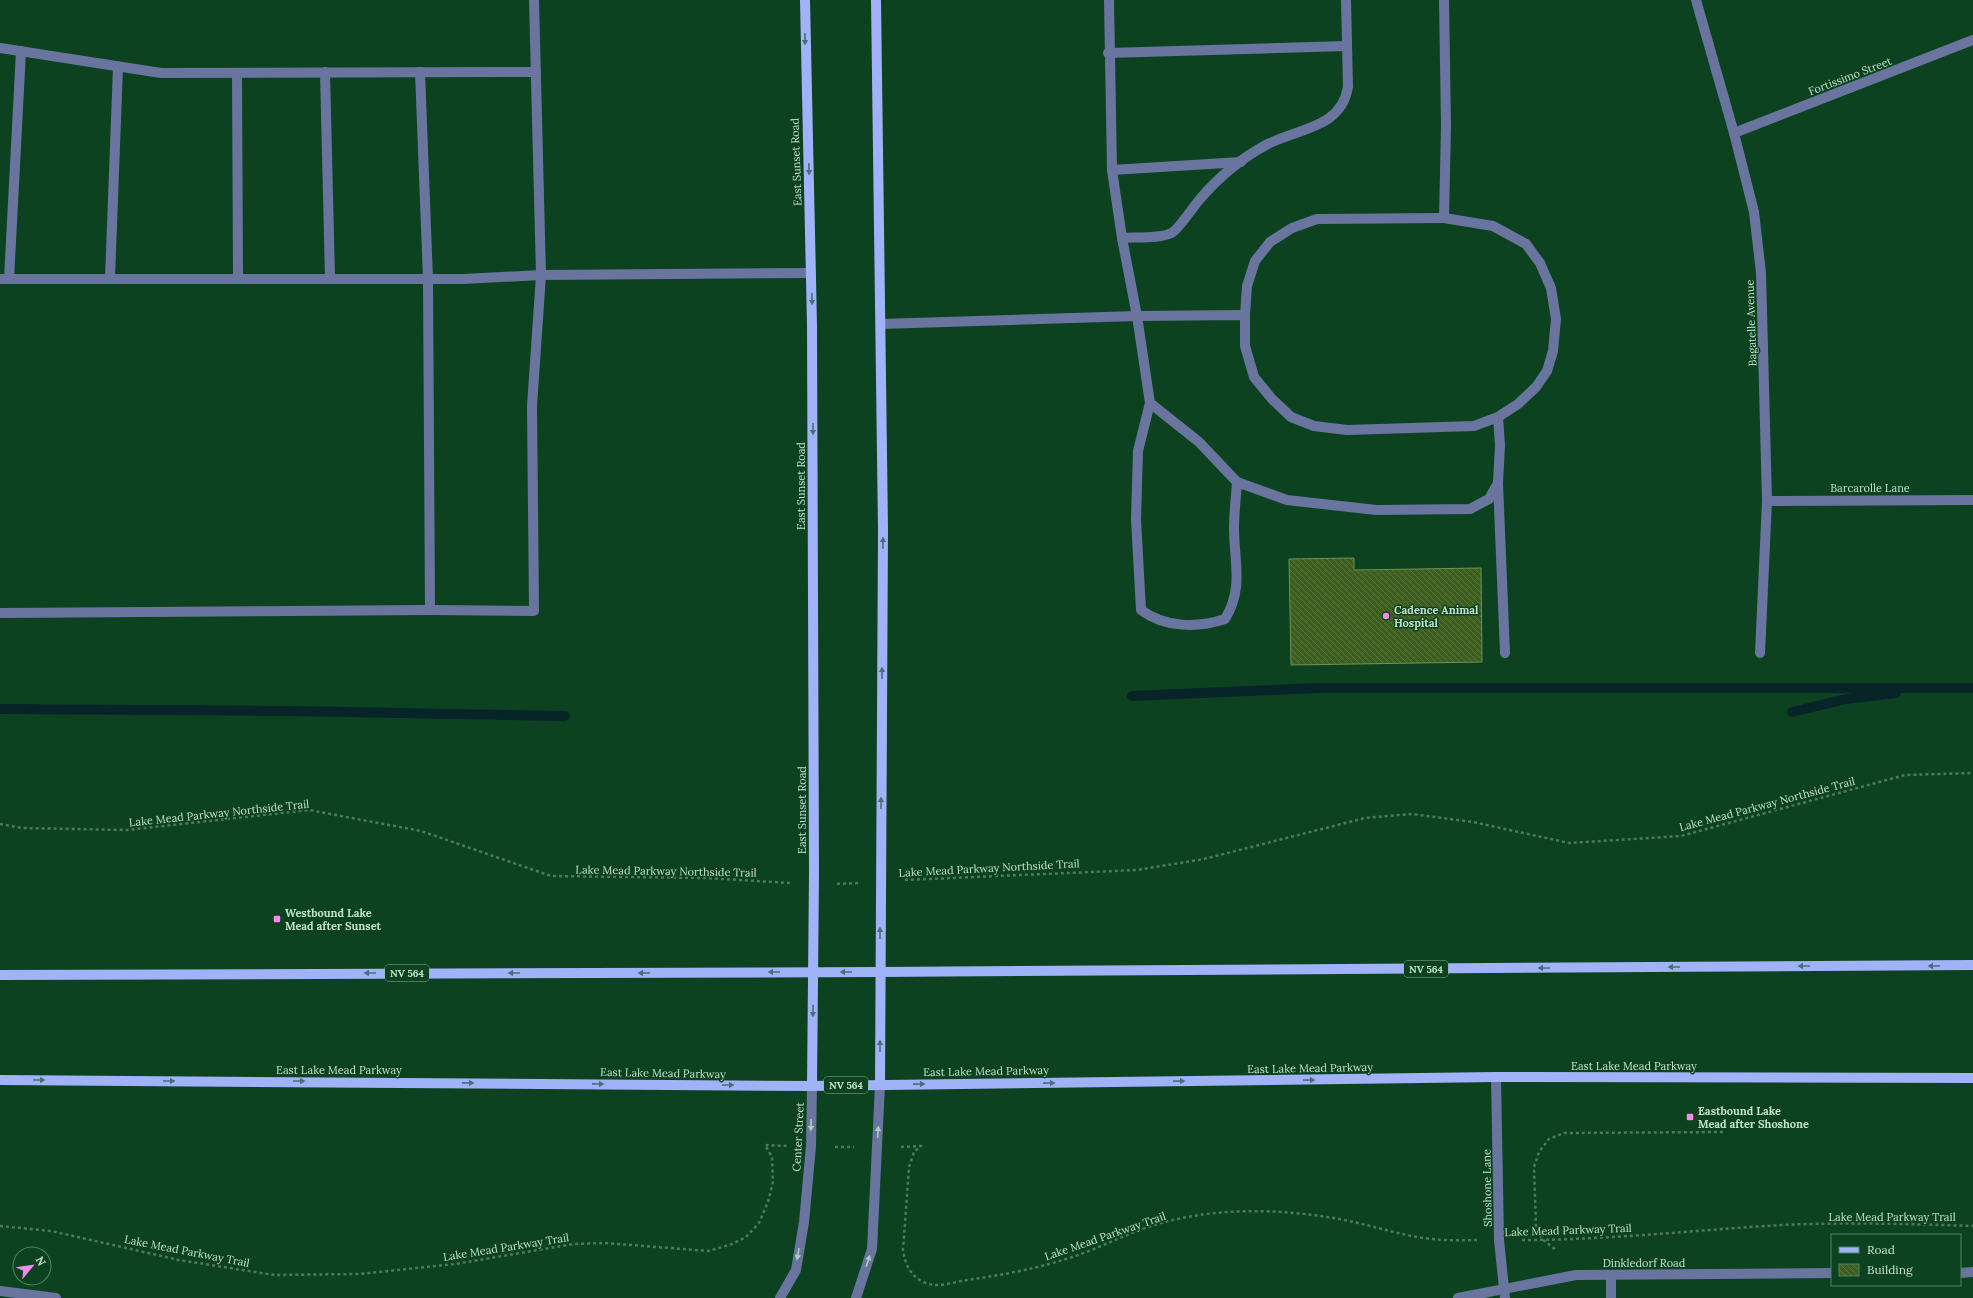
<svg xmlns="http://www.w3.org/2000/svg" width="1973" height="1298" viewBox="0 0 1973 1298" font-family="Lora,serif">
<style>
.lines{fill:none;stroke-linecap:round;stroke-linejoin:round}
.stream{stroke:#072429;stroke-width:10}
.building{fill:url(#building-back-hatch);stroke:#709253}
.path{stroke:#4c7a5c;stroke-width:2.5;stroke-dasharray:3 3;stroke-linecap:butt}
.minor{stroke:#69759f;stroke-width:10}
.major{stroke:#a0b3f8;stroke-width:10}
.oneway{fill:#486f77}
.oneway2{fill:#b0ccc1}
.poi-dot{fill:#f888ea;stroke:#0d4221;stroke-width:1.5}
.labels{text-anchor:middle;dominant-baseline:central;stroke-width:3;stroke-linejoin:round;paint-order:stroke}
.shield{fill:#0d4221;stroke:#8cb297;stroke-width:1}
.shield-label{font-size:10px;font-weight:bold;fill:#c2e2c9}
.street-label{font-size:11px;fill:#c2e2c9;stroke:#0d4221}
.poi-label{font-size:11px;font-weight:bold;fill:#c2e2c9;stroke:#0d4221;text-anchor:start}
</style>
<defs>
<pattern id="building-back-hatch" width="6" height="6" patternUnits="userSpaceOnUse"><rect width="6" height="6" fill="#3e5e1f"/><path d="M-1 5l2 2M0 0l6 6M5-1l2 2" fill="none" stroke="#58753e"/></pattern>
</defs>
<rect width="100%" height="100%" fill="#0d4221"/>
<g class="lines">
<!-- stream -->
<g class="stream">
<polyline points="1132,696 1319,688 1973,688"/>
<polyline points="0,709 292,711 565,716"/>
<polyline points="1792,712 1846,699 1896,693"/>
</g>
</g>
<!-- building -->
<polygon class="building" points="1354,558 1354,570 1481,568 1482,662 1291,665 1289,559"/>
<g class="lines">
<!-- path -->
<g class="path">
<polyline points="0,824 22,828 127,830 309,810 421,831 551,876 706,878 790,883"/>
<polyline points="905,880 1137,870 1204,859 1365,818 1412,814 1473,822 1569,843 1681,836 1905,775 1973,773"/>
<polyline points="837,884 858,883"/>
<polyline points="835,1147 854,1147"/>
<path d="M901,1147L921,1146L914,1152L909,1167L903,1250C905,1264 910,1275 923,1282C938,1289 953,1282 967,1280C1002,1275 1035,1269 1069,1258C1096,1250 1123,1235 1151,1226C1211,1207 1277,1208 1339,1219C1361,1223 1384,1230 1407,1235C1429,1240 1454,1241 1477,1240"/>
<polyline points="0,1226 51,1231 179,1260 274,1275 359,1274 455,1264 573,1244 605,1243 709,1251 732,1244 746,1237 759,1223 768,1202 773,1182 772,1157 765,1145 788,1146"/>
<path d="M1522,1240C1609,1240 1695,1230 1782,1225C1846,1222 1909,1224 1973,1226"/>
<polyline points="1555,1249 1543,1240 1536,1227 1534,1167 1539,1152 1549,1139 1564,1133 1724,1132"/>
</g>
<!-- minor -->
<g class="minor">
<path d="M1109,0L1112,170L1122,238L1137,316L1150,403L1138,451L1136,519L1141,610C1165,628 1198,628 1225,619C1244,588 1234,562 1234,528C1234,513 1236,497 1237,482L1199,442L1150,403"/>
<polyline points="1696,0 1734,133 1754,212 1761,273 1767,501 1760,653"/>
<polyline points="0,48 161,73 536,72"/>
<polyline points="1108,53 1346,46"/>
<polyline points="325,72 330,278"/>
<polyline points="420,72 428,279 430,610"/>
<polyline points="237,73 238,278"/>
<polyline points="1734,133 1973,40"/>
<polyline points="1112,170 1241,162"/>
<path d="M1122,238C1134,237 1163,239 1173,232C1180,227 1193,207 1200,199C1218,178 1242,158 1266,145C1298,128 1341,129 1348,87L1346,0"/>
<polyline points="110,278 118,67"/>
<polyline points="0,279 463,279 541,275 811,273"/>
<polyline points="9,279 21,51"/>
<polyline points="1245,315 1247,286 1255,261 1270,242 1292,228 1317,219 1444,218"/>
<polyline points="881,324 1137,316 1245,315 1245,346 1254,377 1272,399 1291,417 1314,426 1347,430 1474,426 1498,417 1518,404 1536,387 1547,371 1553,351 1556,319 1551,288 1540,263 1526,244 1493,226 1444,218 1446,126 1444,0"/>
<polyline points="1237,482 1287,500 1376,510 1470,509 1489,499 1498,483 1500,445 1498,417"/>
<polyline points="1498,483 1505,653"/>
<polyline points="1767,501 1973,500"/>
<polyline points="0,613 430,610 534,611 532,406 541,275 534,0"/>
<polyline points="1496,1077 1499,1240 1505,1298"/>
<polyline points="1960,1273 1973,1272"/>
<polyline points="0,1291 56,1298"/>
<polyline points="780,1298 796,1270 804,1222 811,1146 812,1086"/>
<polyline points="856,1298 872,1249 880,1085"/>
<polyline points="1458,1298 1576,1275 1832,1273"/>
<polyline points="1611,1298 1611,1275"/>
</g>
<!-- major -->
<g class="major">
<polyline points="805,0 812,325 814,873 812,1086"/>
<polyline points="876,0 883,530 880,1085"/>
<polyline points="0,975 879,972 1973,965"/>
<polyline points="0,1080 812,1086 1496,1077 1973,1078"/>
</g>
</g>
<!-- one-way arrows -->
<defs><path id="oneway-solid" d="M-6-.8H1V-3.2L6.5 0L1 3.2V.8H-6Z"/></defs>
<g class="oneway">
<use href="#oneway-solid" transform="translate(805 39) rotate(89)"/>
<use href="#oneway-solid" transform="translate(809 169) rotate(88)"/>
<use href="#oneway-solid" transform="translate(812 299) rotate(89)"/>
<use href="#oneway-solid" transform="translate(813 429) rotate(90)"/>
<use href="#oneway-solid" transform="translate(883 543) rotate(-90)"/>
<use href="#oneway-solid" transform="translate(882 673) rotate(-90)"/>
<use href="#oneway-solid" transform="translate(881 803) rotate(-90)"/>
<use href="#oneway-solid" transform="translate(880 933) rotate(-90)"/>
<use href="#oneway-solid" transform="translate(1804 966) rotate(180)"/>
<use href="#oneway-solid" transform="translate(1934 966) rotate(180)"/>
<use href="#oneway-solid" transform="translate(1674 967) rotate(180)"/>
<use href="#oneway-solid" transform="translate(1544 968) rotate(180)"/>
<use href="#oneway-solid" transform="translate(774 972) rotate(180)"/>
<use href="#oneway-solid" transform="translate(846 972) rotate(-180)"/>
<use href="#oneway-solid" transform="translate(370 973) rotate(180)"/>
<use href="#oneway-solid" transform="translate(514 973) rotate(180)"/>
<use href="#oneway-solid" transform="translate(644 973) rotate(180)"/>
<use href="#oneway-solid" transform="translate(813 1011) rotate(91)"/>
<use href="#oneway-solid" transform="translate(880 1046) rotate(-90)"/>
<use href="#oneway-solid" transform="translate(39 1080)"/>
<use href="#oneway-solid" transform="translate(1309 1080) rotate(-1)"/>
<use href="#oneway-solid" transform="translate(169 1081)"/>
<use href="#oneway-solid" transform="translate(299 1081)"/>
<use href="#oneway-solid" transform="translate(1179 1081) rotate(-1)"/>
<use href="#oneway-solid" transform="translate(468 1083) rotate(1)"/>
<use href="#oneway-solid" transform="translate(1049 1083) rotate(-1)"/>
<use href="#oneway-solid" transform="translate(598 1084) rotate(1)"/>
<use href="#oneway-solid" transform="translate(919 1084) rotate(-1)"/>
<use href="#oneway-solid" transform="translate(728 1085)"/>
</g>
<g class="oneway2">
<use href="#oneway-solid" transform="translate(811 1125) rotate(91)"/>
<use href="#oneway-solid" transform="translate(878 1132) rotate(-87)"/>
<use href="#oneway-solid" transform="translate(798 1254) rotate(100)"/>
<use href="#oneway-solid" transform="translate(868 1261) rotate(-72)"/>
</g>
<!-- markers -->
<g class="poi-dot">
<circle cx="1386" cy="616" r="4"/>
<rect x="273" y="915" width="8" height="8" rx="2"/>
<rect x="1686" y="1113" width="8" height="8" rx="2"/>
</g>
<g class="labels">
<!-- shield labels -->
<g class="shield">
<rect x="1404" y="961" width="44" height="16" rx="3"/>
<rect x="385" y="965" width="44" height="16" rx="3"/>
<rect x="824" y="1077" width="44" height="16" rx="3"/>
</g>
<g class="shield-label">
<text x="1426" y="969">NV 564</text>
<text x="407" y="973">NV 564</text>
<text x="846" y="1085">NV 564</text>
</g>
<!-- street labels -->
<g class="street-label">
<text transform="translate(1850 76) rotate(-21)">Fortissimo Street</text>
<text transform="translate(796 162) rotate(-92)">East Sunset Road</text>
<text transform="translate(1751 323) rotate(-92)">Bagatelle Avenue</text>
<text transform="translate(801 486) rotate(-90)">East Sunset Road</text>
<text x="1870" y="488">Barcarolle Lane</text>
<text transform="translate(1767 804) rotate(-15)">Lake Mead Parkway Northside Trail</text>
<text transform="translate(802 810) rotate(-90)">East Sunset Road</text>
<text transform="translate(219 813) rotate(-6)">Lake Mead Parkway Northside Trail</text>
<text transform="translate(989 868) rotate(-3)">Lake Mead Parkway Northside Trail</text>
<text transform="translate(666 871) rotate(1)">Lake Mead Parkway Northside Trail</text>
<text x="1634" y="1066">East Lake Mead Parkway</text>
<text transform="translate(1310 1068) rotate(-1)">East Lake Mead Parkway</text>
<text x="339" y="1070">East Lake Mead Parkway</text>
<text transform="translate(986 1071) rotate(-1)">East Lake Mead Parkway</text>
<text transform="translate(663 1073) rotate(1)">East Lake Mead Parkway</text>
<text transform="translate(798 1137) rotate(-87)">Center Street</text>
<text transform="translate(1487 1188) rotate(-91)">Shoshone Lane</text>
<text x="1892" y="1217">Lake Mead Parkway Trail</text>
<text transform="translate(1568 1230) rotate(-2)">Lake Mead Parkway Trail</text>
<text transform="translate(1105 1236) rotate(-19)">Lake Mead Parkway Trail</text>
<text transform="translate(506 1247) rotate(-9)">Lake Mead Parkway Trail</text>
<text transform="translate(187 1251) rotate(11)">Lake Mead Parkway Trail</text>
<text x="1644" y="1263">Dinkledorf Road</text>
</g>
<!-- poi labels -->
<g class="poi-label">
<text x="1394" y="610">Cadence Animal<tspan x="1394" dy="13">Hospital</tspan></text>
<text x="285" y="913">Westbound Lake<tspan x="285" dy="13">Mead after Sunset</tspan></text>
<text x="1698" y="1111">Eastbound Lake<tspan x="1698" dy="13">Mead after Shoshone</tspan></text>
</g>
</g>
<!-- legend -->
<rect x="1831" y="1234" width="130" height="52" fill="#0d4221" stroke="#558264"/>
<rect x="1839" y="1247" width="20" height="6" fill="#a0b3f8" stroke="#558264"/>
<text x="1867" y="1254" font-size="12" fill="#c2e2c9">Road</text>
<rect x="1839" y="1264" width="20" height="12" fill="url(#building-back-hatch)" stroke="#558264"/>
<text x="1867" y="1274" font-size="12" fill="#c2e2c9">Building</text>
<!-- north arrow -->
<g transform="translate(32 1266) rotate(61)"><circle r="19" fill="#0d4221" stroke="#558264"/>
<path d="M0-3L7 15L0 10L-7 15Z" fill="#f888ea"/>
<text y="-6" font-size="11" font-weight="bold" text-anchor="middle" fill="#c2e2c9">N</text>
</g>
</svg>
